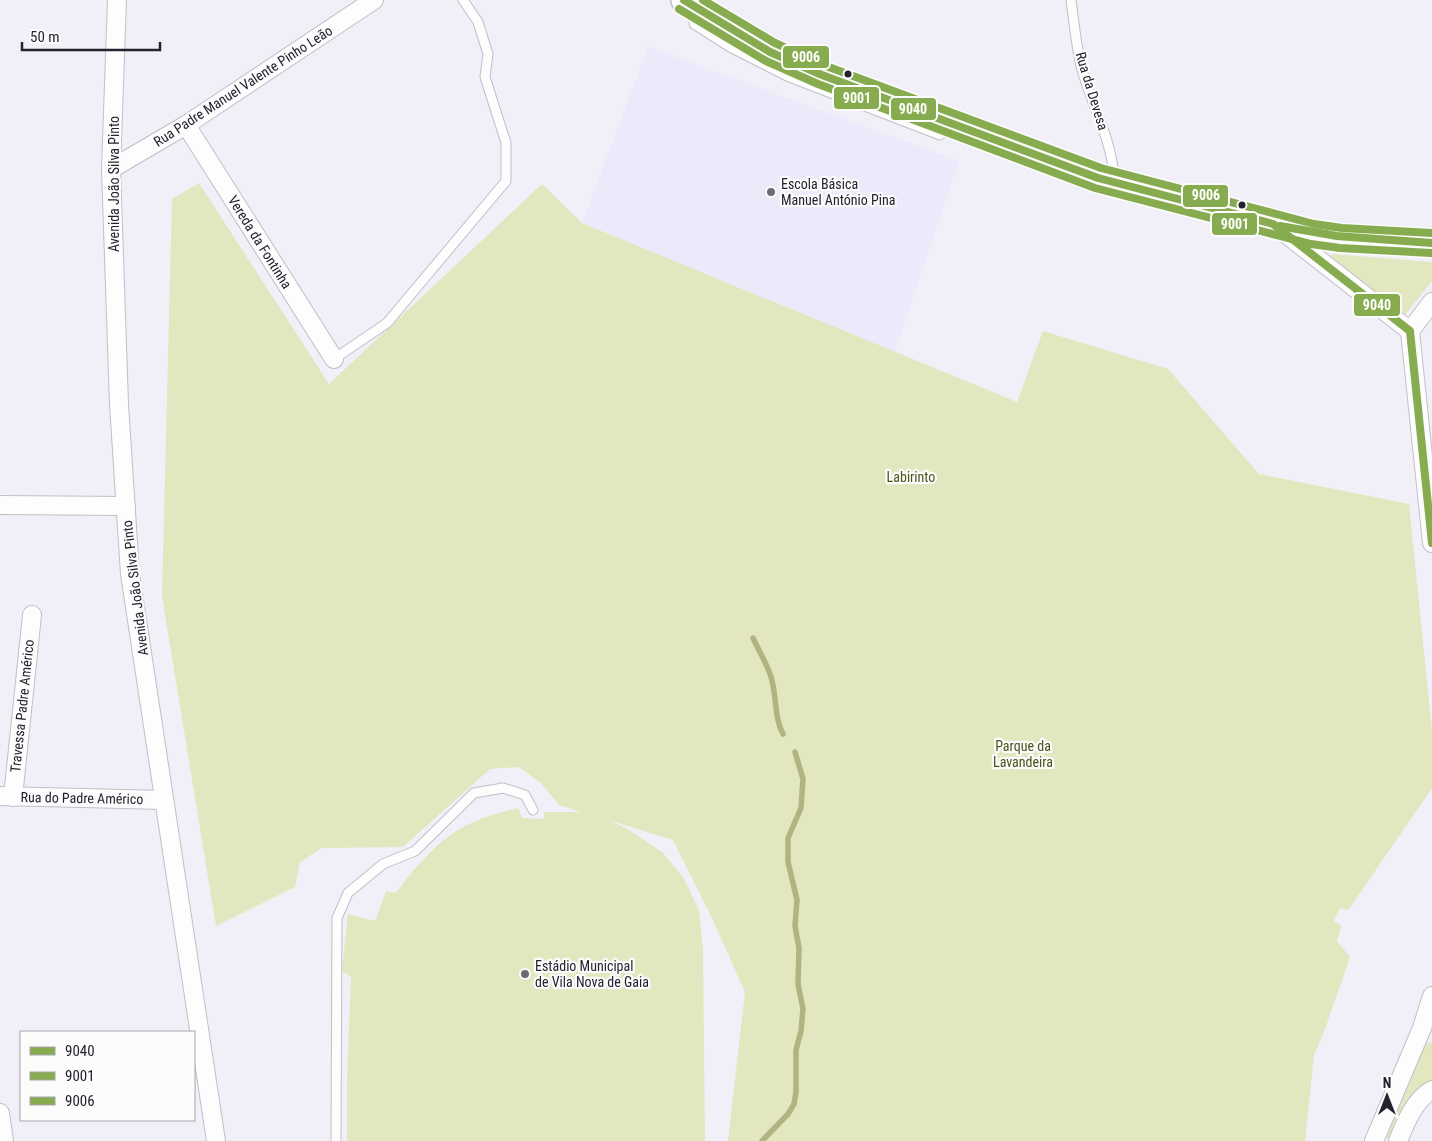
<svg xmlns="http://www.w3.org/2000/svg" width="1432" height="1141" viewBox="0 0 1432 1141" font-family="'Roboto Condensed',sans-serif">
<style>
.built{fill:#ede8fa}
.green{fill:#e2e7bf}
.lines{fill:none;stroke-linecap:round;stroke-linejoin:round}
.stream{stroke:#afb480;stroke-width:5.5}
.lane-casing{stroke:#c1bec8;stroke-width:11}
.street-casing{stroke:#c1bec8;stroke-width:20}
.secondary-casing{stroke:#c1bec8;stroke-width:28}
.lane{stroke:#fdfdfe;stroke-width:9}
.street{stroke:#fdfdfe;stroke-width:18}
.secondary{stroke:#fdfdfe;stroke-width:25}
.bus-1-casing{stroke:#fcfcfc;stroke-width:11}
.bus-2-casing{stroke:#fcfcfc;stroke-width:11}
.bus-3-casing{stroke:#fcfcfc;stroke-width:11}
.bus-1{stroke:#87ac4f;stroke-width:8}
.bus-2{stroke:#87ac4f;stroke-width:8}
.bus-3{stroke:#87ac4f;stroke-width:8}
.bus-dot{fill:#26212f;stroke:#fcfcfc;stroke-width:2}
.poi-dot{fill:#6d6975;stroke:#fcfcfc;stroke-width:2}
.labels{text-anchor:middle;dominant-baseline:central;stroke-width:4.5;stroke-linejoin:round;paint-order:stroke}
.street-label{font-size:14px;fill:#26212f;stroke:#fcfcfc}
.poi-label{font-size:14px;fill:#26212f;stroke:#fcfcfc;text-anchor:start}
.park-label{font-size:14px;fill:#4e5219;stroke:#fcfcfc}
.line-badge{stroke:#fcfcfc;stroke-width:2}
.badge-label{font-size:14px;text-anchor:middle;font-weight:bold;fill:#fff}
</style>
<rect width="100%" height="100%" fill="#f1f0f8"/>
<!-- built -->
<polygon class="built" points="648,47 959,161 895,352 582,223"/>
<!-- green -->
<g class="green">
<path d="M199,183L329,384L542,184L582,223L1017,402L1043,331L1168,369L1259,474L1409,504L1432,731V788L1349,909L1346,910L1340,908L1334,921L1340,924L1341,927L1337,941L1350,957L1325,1029L1314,1055L1305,1141H728L745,992L711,916L673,840L608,820L628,829L663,853L683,877L699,910L703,950L705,1141H347V1078L351,977L342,971L348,914L375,921L386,891L396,893C419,862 444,832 481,819C493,814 506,811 518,808L522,818L543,819L545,812H581L559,805L541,783L519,767L490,769L403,847L322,848L300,862L295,887L216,926L162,596L172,199Z"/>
<polygon points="1332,254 1432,262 1432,281 1405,315 1329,257"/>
<path d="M1432,1042V1081C1410,1095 1398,1114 1390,1139L1385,1137L1421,1050L1427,1043Z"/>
</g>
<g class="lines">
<!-- stream -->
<g class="stream">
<path d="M753,638C759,651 767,664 771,677C777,696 774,718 783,734"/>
<polyline points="762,1141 788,1114 794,1104 796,1092 796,1050 801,1031 803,1009 798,984 799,948 795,926 797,900 788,862 788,838 801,808 803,779 795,752"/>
</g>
<!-- lane casing -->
<g class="lane-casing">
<g id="lane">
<path d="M1071,0C1074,22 1076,44 1081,66C1091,105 1113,140 1114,181"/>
<polyline points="694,11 694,24 730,47 787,76 940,135 950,126"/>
<polyline points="334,359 387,323 506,181 506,143 485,77 488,54 478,22 463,0"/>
<polyline points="336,1141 337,918 348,893 383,864 415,851 474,793 503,788 525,795 533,810"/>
</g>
</g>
<!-- street casing -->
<g class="street-casing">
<g id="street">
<polyline points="117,0 111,169 119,404 130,574 216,1141"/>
<polyline points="186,125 334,359"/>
<polyline points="111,169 186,125 374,0"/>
<polyline points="1281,230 1410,331"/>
<polyline points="1410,331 1432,543"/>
<polyline points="1410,331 1432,302"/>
<polyline points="0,505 126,506"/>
<polyline points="0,796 164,800"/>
<polyline points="13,797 32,615"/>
<polyline points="0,1113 4,1141"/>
<polyline points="1374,1141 1422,1028 1432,996"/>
<path d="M1398,1141C1405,1124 1414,1100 1432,1090"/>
</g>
</g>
<!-- secondary casing -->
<g class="secondary-casing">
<polyline id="secondary" points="684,0 770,52 822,75 1006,144 1098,178 1312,234 1341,238 1432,243"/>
</g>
<!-- lane -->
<use href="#lane" class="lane"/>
<!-- street -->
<use href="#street" class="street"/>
<!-- secondary -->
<use href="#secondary" class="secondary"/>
<!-- bus-1 casing -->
<g class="bus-1-casing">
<g id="bus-1">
<polyline points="684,0 770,52 822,75 1098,178 1273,224 1410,331 1432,543"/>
<polyline points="1280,226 1337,236 1432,243"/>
</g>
</g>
<!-- bus-2 casing -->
<g class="bus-2-casing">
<polyline id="bus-2" points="679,9 766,61 818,84 1002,153 1095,188 1311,244 1340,248 1431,253"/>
</g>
<!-- bus-3 casing -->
<g class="bus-3-casing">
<polyline id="bus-3" points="703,0 775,43 826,66 1101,168 1314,224 1342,228 1432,233"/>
</g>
<!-- bus-1 -->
<use href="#bus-1" class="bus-1"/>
<!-- bus-2 -->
<use href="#bus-2" class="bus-2"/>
<!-- bus-3 -->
<use href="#bus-3" class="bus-3"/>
</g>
<!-- markers -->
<g class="bus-dot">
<circle cx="848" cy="74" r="4.5"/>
<circle cx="1242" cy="205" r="4.5"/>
</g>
<g class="poi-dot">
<circle cx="771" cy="192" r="5"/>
<circle cx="525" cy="974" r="5"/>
</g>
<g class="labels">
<!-- street labels -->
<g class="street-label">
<text transform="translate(243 86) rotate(-33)">Rua Padre Manuel Valente Pinho Leão</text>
<text transform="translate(1092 91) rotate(73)">Rua da Devesa</text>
<text transform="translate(114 184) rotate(-90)">Avenida João Silva Pinto</text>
<text transform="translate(260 242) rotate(58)">Vereda da Fontinha</text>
<text transform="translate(135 588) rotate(-97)">Avenida João Silva Pinto</text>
<text transform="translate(22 706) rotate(-84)">Travessa Padre Américo</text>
<text transform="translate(82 798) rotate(1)">Rua do Padre Américo</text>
</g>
<!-- poi labels -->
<g class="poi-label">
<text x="781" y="184">Escola Básica<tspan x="781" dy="16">Manuel António Pina</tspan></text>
<text x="535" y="966">Estádio Municipal<tspan x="535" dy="16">de Vila Nova de Gaia</tspan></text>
</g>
<!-- park labels -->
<g class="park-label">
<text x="911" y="477">Labirinto</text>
<text x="1023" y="746">Parque da<tspan x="1023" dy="16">Lavandeira</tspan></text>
</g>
</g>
<g class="line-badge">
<rect x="782" y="45" width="48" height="24" rx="5" fill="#87ac4f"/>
<rect x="833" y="86" width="47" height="24" rx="5" fill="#87ac4f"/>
<rect x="890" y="97" width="47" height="24" rx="5" fill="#87ac4f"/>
<rect x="1182" y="184" width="47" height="24" rx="5" fill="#87ac4f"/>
<rect x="1211" y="212" width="47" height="24" rx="5" fill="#87ac4f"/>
<rect x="1353" y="293" width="48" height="24" rx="5" fill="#87ac4f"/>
</g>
<g class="badge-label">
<text x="806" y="62">9006</text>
<text x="857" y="103">9001</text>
<text x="913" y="114">9040</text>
<text x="1206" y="200">9006</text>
<text x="1235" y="229">9001</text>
<text x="1377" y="310">9040</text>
</g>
<!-- legend -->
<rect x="20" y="1031" width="175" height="90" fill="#fcfcfc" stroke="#a6a4aa"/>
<rect x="30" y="1047" width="25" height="8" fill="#87ac4f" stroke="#a6a4aa"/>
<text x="65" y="1056" font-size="15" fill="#26212f">9040</text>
<rect x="30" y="1072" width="25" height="8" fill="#87ac4f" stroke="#a6a4aa"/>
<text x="65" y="1081" font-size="15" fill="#26212f">9001</text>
<rect x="30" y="1097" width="25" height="8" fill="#87ac4f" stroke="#a6a4aa"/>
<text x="65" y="1106" font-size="15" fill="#26212f">9006</text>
<!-- north arrow -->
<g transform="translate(1387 1096)" stroke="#fcfcfc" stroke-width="4" paint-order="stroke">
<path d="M0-4L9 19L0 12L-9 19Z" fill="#26212f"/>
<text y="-8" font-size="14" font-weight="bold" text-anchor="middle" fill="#26212f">N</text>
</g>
<!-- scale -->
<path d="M22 42v8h138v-8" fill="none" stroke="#26212f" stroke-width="2.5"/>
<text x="30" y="42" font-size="15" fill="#26212f" stroke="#fcfcfc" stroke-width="4" paint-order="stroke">50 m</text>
</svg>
